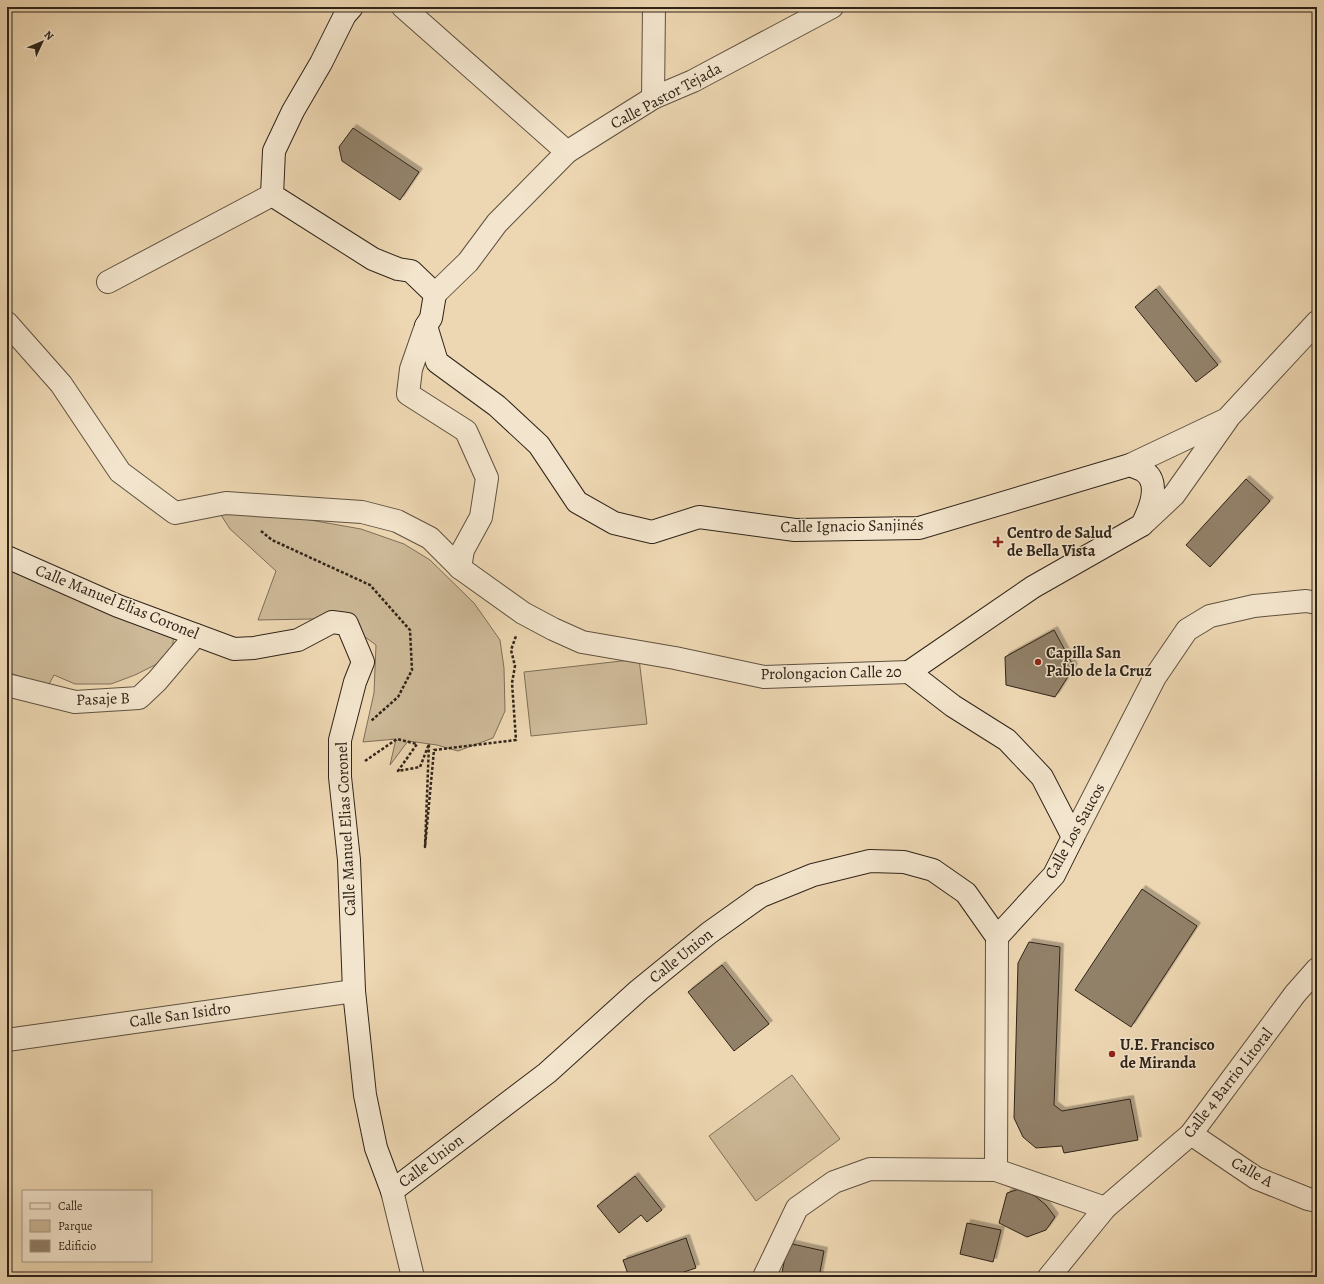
<svg xmlns="http://www.w3.org/2000/svg" width="1324" height="1284" viewBox="0 0 1324 1284" font-family="Alegreya,serif">
<style>
.green{fill:#cdb998;stroke:#7e6e58}
.building{fill:#928169;stroke:#302419;filter:url(#shadow)}
.lines{fill:none;stroke-linecap:round;stroke-linejoin:round}
.street-casing{stroke:#5f513f;stroke-width:24}
.secondary-casing{stroke:#302419;stroke-width:24}
.path{stroke:#302419;stroke-width:2.5;stroke-dasharray:3 2;stroke-linecap:butt}
.street{stroke:#f3e5cd;stroke-width:22}
.secondary{stroke:#f3e5cd;stroke-width:22}
.poi-dot{fill:#8f2418;stroke:#f3e5cd;stroke-width:1.5}
.labels{text-anchor:middle;dominant-baseline:central;stroke-width:3;stroke-linejoin:round;paint-order:stroke}
.street-label{font-size:16px;fill:#302419;stroke:#f3e5cd}
.poi-label{font-size:16px;font-weight:bold;fill:#302419;stroke:#f3e5cd;text-anchor:start}
</style>
<defs>
<filter id="shadow"><feDropShadow dx="3.5" dy="-3.5" stdDeviation="0" flood-color="#0004"/></filter>
</defs>
<rect width="100%" height="100%" fill="#edd7b2"/>
<filter id="stains"><feTurbulence type="fractalNoise" baseFrequency=".005" numOctaves="4"/><feColorMatrix values="0 0 0 0 .2 0 0 0 0 .09 0 0 0 0 .02 0 0 0 .5 -.17"/></filter>
<radialGradient id="worn" r=".72"><stop offset=".6" stop-color="#630" stop-opacity="0"/><stop offset="1" stop-color="#630" stop-opacity=".3"/></radialGradient>
<!-- green -->
<g class="green">
<polygon points="217,509 299,518 361,529 404,544 430,560 474,603 500,640 504,668 505,711 493,738 458,751 437,745 408,741 390,765 396,739 363,742 374,693 376,645 347,624 312,619 258,620 276,571 230,529"/>
<polygon points="7,568 174,635 171,657 135,675 111,684 75,684 54,675 48,686 7,672"/>
<polygon points="639,659 647,724 531,736 524,672"/>
<polygon points="792,1075 840,1139 756,1201 709,1136"/>
</g>
<!-- building -->
<g class="building">
<polygon points="353,128 419,172 400,200 342,161 339,147"/>
<polygon points="1156,289 1218,365 1196,382 1135,307"/>
<polygon points="1246,479 1270,501 1210,567 1186,545"/>
<polygon points="1054,630 1074,667 1055,697 1006,685 1005,657"/>
<polygon points="1142,889 1197,926 1131,1027 1075,990"/>
<polygon points="1029,942 1060,947 1054,1105 1062,1111 1130,1099 1138,1140 1064,1153 1062,1146 1036,1148 1023,1137 1014,1118 1018,963"/>
<polygon points="722,965 769,1024 734,1051 688,992"/>
<polygon points="635,1176 662,1210 647,1222 641,1215 619,1233 597,1206"/>
<polygon points="1019,1189 1035,1196 1046,1205 1055,1217 1046,1230 1027,1237 999,1223 1007,1193"/>
<polygon points="967,1223 1001,1230 993,1262 960,1254"/>
<polygon points="686,1238 696,1268 669,1277 629,1277 623,1260"/>
<polygon points="788,1243 824,1251 819,1277 781,1277"/>
</g>
<g class="lines">
<!-- street casing -->
<g class="street-casing">
<g id="street">
<polyline points="403,7 567,152"/>
<polyline points="653,98 654,7"/>
<polyline points="108,282 272,195"/>
<polyline points="435,294 468,262 497,223 567,152 653,98 693,81 832,7"/>
<polyline points="7,323 61,384 120,472 175,513 226,503 362,512 397,521 430,538 460,568 523,613 553,629 582,642 675,658 764,677 909,672"/>
<polyline points="426,326 411,369 408,394 466,431 487,478 481,517 463,550 460,568"/>
<polyline points="1130,465 1227,419 1317,322"/>
<polyline points="1142,525 1174,495 1227,420"/>
<polyline points="7,685 75,702 139,698 157,681 196,635"/>
<polyline points="1073,837 1155,677 1187,630 1210,616 1254,606 1306,601 1317,603"/>
<polyline points="7,1040 354,991"/>
<polyline points="1191,1134 1256,1178 1308,1199 1317,1201"/>
<polyline points="996,1170 997,937"/>
<polyline points="392,1191 413,1277"/>
<polyline points="764,1277 797,1208 834,1182 870,1169 996,1170 1105,1208"/>
<polyline points="1049,1277 1105,1208 1191,1134 1295,994 1317,969"/>
</g>
</g>
<!-- secondary casing -->
<g class="secondary-casing">
<path id="secondary" d="M7,557L118,606L234,649L254,648L298,640L332,622L347,624L363,662L355,682L340,740V777L349,860L354,991L365,1095L376,1148L392,1191L547,1073L639,990L709,933L761,896L813,875L870,861L904,862L933,870L966,893L997,937L1054,875L1073,837L1042,777L1007,740L953,706L909,672L1033,587L1142,525C1150,509 1162,481 1142,470C1138,468 1134,467 1130,465L919,528L795,530L699,517L652,532L614,523L577,502L539,445L497,406L437,362L426,326L431,318L435,294L411,271L398,269L373,259L272,195L274,151L293,111L321,63L345,15L352,7"/>
</g>
<!-- path -->
<g class="path">
<polyline points="261,531 272,540 370,585 410,630 412,670 398,697 371,721"/>
<polyline points="365,761 397,739 417,744 398,771 420,767 429,744 425,847 434,750 516,740 512,683 515,666 511,650 516,636"/>
</g>
<!-- street -->
<use href="#street" class="street"/>
<!-- secondary -->
<use href="#secondary" class="secondary"/>
</g>
<!-- markers -->
<g class="poi-dot">
<path d="M996 536h4v4h4v4h-4v4h-4v-4h-4v-4h4z"/>
<circle cx="1038" cy="662" r="4"/>
<circle cx="1112" cy="1054" r="4"/>
</g>
<g class="labels">
<!-- street labels -->
<g class="street-label">
<text transform="translate(666 96) rotate(-28)">Calle Pastor Tejada</text>
<text transform="translate(852 526) rotate(-1)">Calle Ignacio Sanjinés</text>
<text transform="translate(117 602) rotate(22)">Calle Manuel Elias Coronel</text>
<text transform="translate(831 673) rotate(-1)">Prolongacion Calle 20</text>
<text transform="translate(103 699) rotate(-2)">Pasaje B</text>
<text transform="translate(346 829) rotate(-93)">Calle Manuel Elias Coronel</text>
<text transform="translate(1075 831) rotate(-61)">Calle Los Saucos</text>
<text transform="translate(681 956) rotate(-39)">Calle Union</text>
<text transform="translate(180 1015) rotate(-8)">Calle San Isidro</text>
<text transform="translate(1228 1083) rotate(-52)">Calle 4 Barrio Litoral</text>
<text transform="translate(431 1161) rotate(-37)">Calle Union</text>
<text transform="translate(1252 1172) rotate(29)">Calle A</text>
</g>
<!-- poi labels -->
<g class="poi-label">
<text x="1007" y="533">Centro de Salud<tspan x="1007" dy="18">de Bella Vista</tspan></text>
<text x="1046" y="653">Capilla San<tspan x="1046" dy="18">Pablo de la Cruz</tspan></text>
<text x="1120" y="1045">U.E. Francisco<tspan x="1120" dy="18">de Miranda</tspan></text>
</g>
</g>
<!-- margin -->
<rect width="1324" height="1284" fill="none" stroke="#edd7b2" stroke-width="24"/>
<rect x="8" y="8" width="1308" height="1268" fill="none" stroke="#302419" stroke-width="2"/>
<rect x="12" y="12" width="1300" height="1260" fill="none" stroke="#302419"/>
<!-- legend -->
<rect x="22" y="1190" width="130" height="72" fill="#f3e5cd" stroke="#a59885"/>
<rect x="30" y="1203" width="20" height="6" fill="#f3e5cd" stroke="#a59885"/>
<text x="58" y="1210" font-size="12" fill="#302419">Calle</text>
<rect x="30" y="1220" width="20" height="12" fill="#cdb998" stroke="#a59885"/>
<text x="58" y="1230" font-size="12" fill="#302419">Parque</text>
<rect x="30" y="1240" width="20" height="12" fill="#928169" stroke="#a59885"/>
<text x="58" y="1250" font-size="12" fill="#302419">Edificio</text>
<!-- north arrow -->
<g transform="translate(42 42) rotate(46)" stroke="#f3e5cd" stroke-width="3" paint-order="stroke">
<path d="M0-3L7 15L0 10L-7 15Z" fill="#302419"/>
<text y="-6" font-size="11" font-weight="bold" text-anchor="middle" fill="#302419">N</text>
</g>
<rect width="100%" height="100%" filter="url(#stains)"/>
<rect width="100%" height="100%" fill="url(#worn)"/>
</svg>
